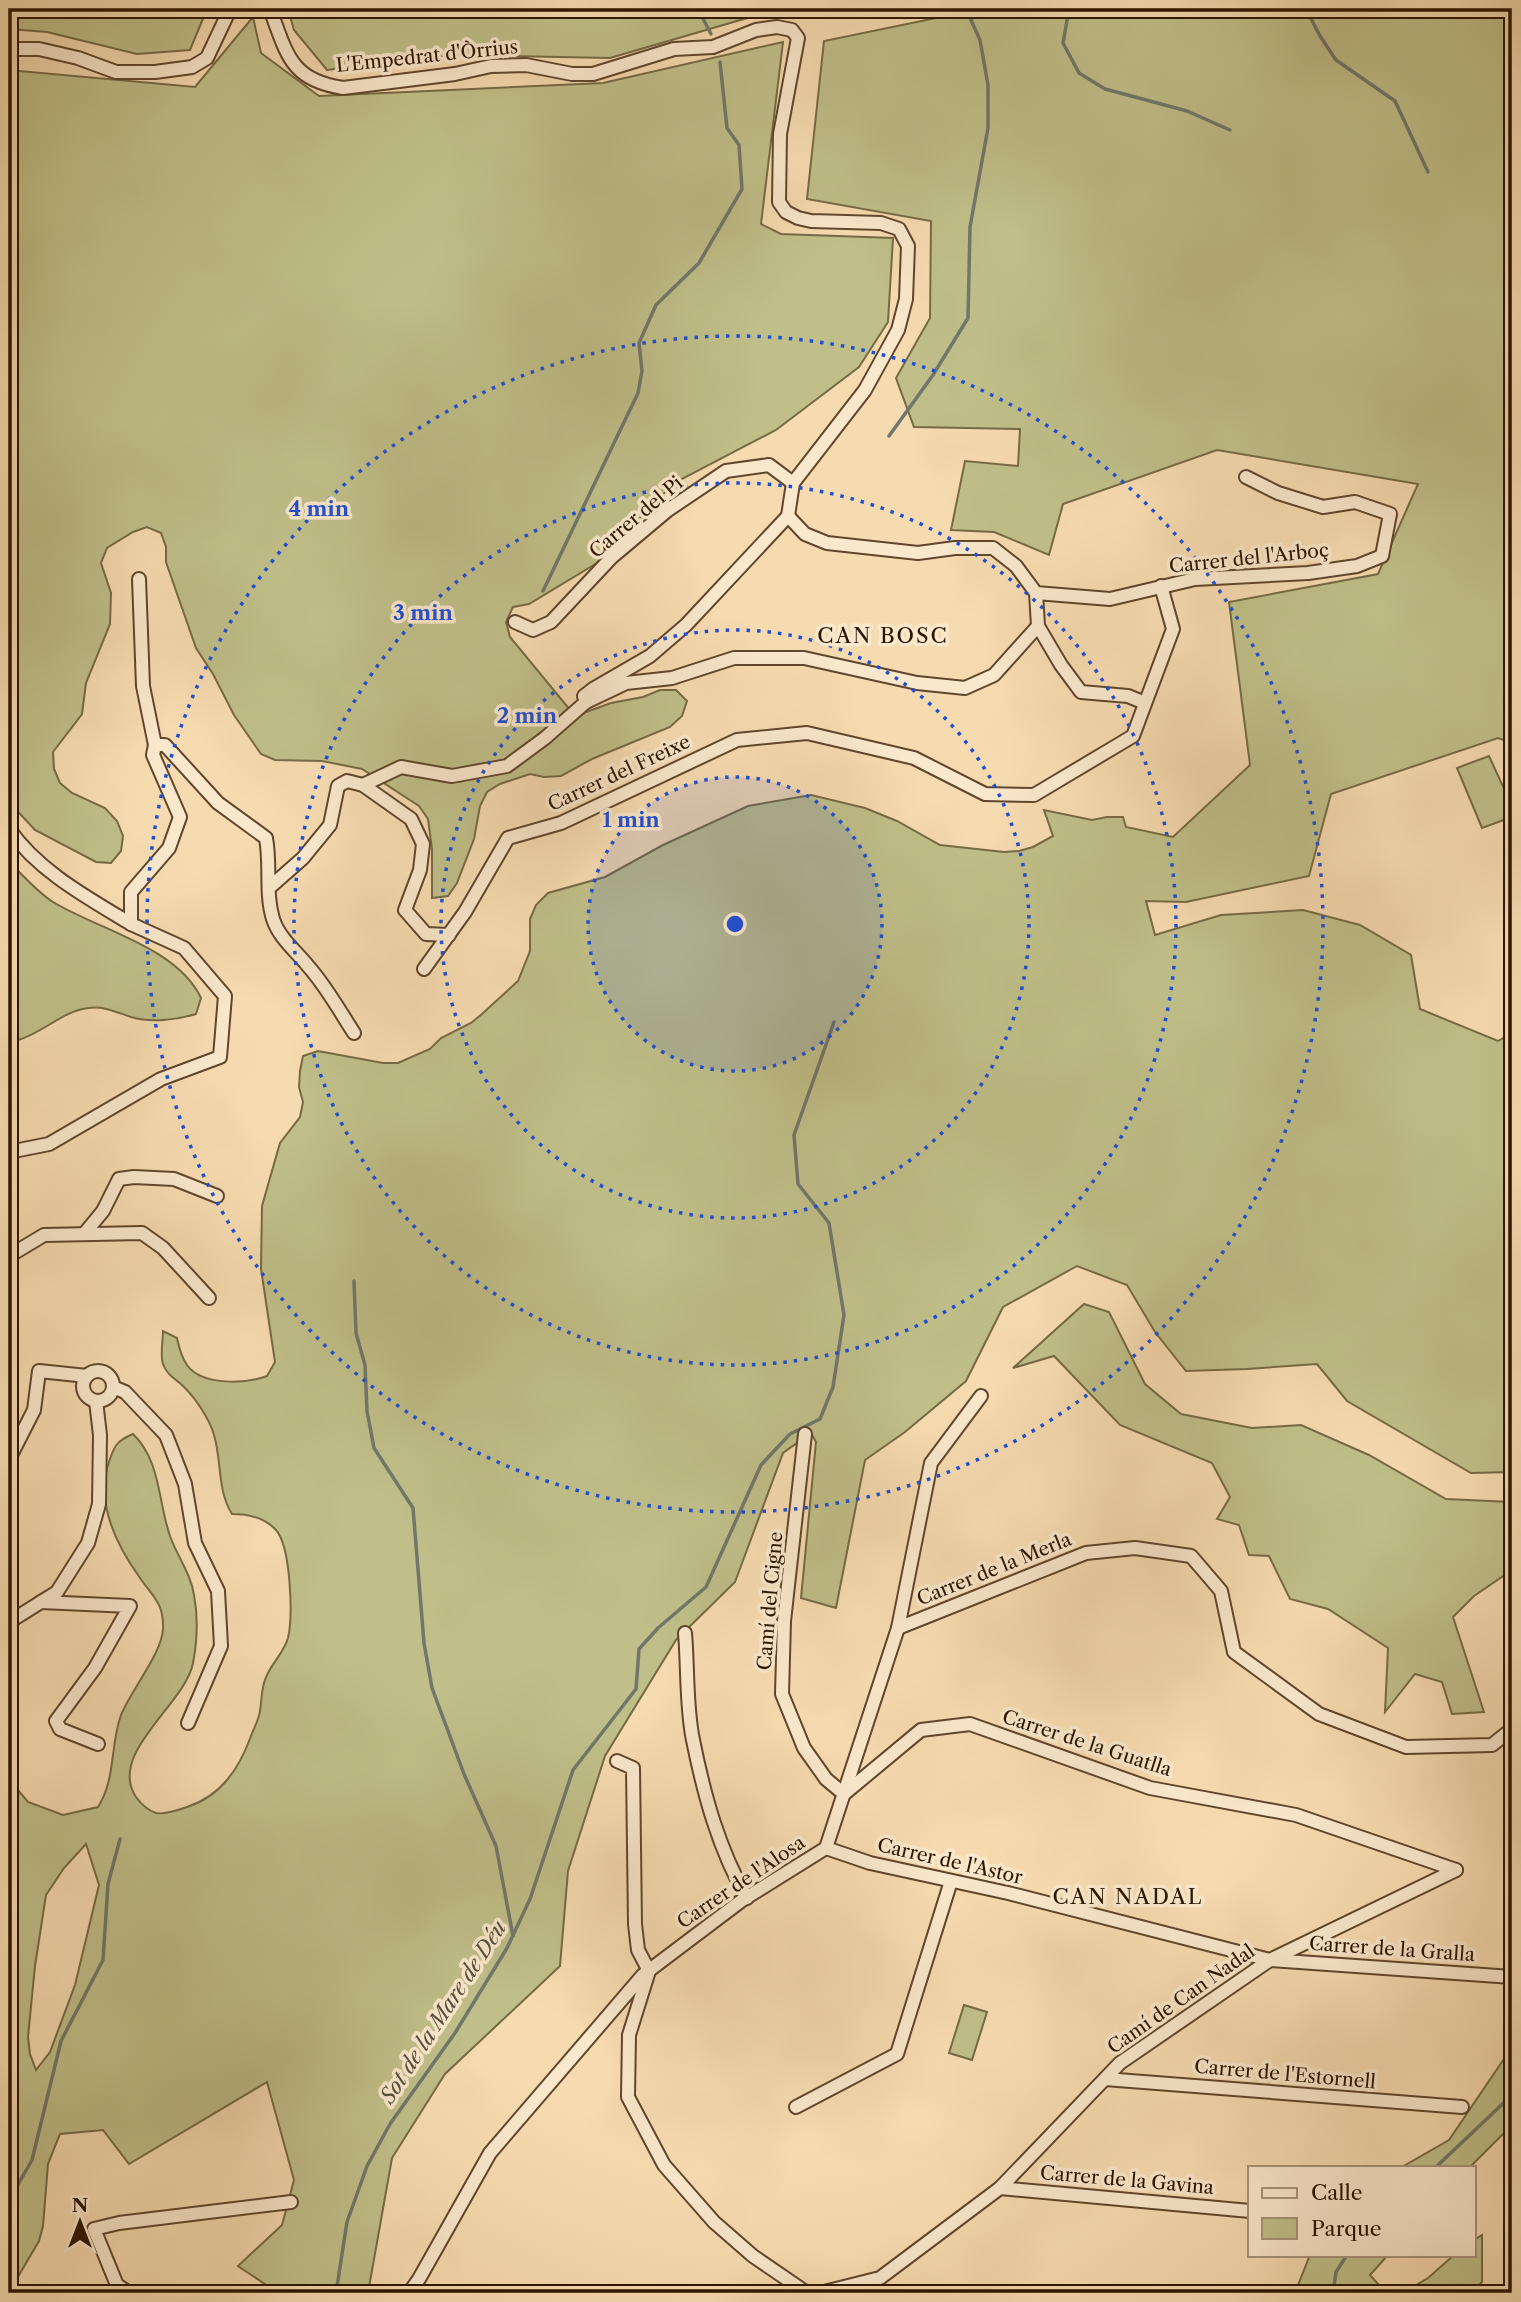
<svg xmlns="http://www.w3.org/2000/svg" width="1521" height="2302" viewBox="0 0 1521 2302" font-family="'Libre Caslon Text',serif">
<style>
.green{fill:#c0bf89;stroke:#766a44;stroke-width:2;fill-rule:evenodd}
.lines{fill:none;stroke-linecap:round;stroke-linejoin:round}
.stream{stroke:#71776b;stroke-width:3.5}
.street-casing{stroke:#60462c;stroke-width:16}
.street{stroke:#fae8cc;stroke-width:12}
.ring{fill:none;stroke:#1d4ed8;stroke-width:3.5;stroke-dasharray:3.5 7}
.labels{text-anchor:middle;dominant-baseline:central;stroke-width:7;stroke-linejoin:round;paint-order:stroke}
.street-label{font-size:19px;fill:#2d1500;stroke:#fae8cc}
.neighbourhood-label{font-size:21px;letter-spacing:2px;fill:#2d1500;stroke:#fae8cc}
.water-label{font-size:21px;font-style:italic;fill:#554e3f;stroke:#fae8cc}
.centre{fill:#1d4ed8;stroke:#fae8cc;stroke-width:3.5}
.ring-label{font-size:21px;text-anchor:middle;font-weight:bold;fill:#1d4ed8;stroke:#fae8cc;stroke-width:7;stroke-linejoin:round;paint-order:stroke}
</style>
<rect width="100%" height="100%" fill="#f7dbb0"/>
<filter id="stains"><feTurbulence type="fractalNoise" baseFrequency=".00286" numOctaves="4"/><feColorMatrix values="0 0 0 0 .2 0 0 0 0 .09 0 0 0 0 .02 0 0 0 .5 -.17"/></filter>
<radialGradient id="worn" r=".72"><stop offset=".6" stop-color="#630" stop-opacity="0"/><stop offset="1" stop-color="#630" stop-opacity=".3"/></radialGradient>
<!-- green -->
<g class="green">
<polygon points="9,9 207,9 190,50 137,54 47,32 9,29"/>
<polygon points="288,9 778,9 610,58 457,55 327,70 294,30"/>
<path d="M980,9H1512V743L1498,738L1331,794L1309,876L1186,902L1146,901L1155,935L1221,915L1303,910L1360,925L1411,955L1420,1009L1498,1041L1512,1033V1472L1471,1473L1347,1401L1317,1364L1247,1369L1186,1371L1155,1332L1127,1285L1077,1266L1003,1307L966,1381L905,1432L865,1460L836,1608L801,1598L816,1442L811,1433L783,1453L735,1582L676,1640L605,1756L568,1871L560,1966L445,2074L392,2158L368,2293H278L238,2266L282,2225L294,2180L267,2082L129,2164L103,2130L60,2134L48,2164L43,2226L39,2241L9,2292V1787L18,1790L28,1802L63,1815L98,1807C116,1779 110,1745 121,1715C131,1690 162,1653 163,1629C164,1603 153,1597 140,1578C117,1546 96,1505 108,1465C114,1446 116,1441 133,1434C161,1461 158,1502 170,1536C177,1556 191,1574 194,1595C198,1616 197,1642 193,1663C185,1705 107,1753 136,1797C141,1804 147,1810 156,1813C165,1815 178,1810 187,1807C221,1796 239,1769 251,1736C254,1728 259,1719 260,1711C262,1699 261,1686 267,1675C273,1662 284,1652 288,1638C293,1616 291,1547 276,1530C264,1517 248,1514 232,1514C217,1490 222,1462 214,1435C210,1420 196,1399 185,1388C178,1380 167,1376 163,1364C160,1355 163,1341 163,1331L177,1338C179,1347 181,1357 187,1365C202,1386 246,1384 267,1376L275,1362L261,1269L262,1206L280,1143L300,1117L303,1102L299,1087L300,1071L303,1056L318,1051L383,1063H398L430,1049L441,1038L471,1023L482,1014L518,981L530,951V919L536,905L548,893L605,877L663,845L748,806L811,795L865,808L897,821L940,845L1004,852L1019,851L1033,847L1053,836L1044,810L1092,820L1107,817H1123L1126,827L1173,837L1250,765L1229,602L1378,574L1418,484L1217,450L1063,504L1049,555L994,532L951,530L965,461L1018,466L1020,429L914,427L896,378L930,318L931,221L807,199L824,41ZM86,1844L99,1885L75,1985L50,2052L36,2070L30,2054L28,2037L35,1966L46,1895L64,1868Z"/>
<polygon points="253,17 261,53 319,96 603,83 783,42 761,224 781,234 893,238 888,322 859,367 776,430 674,483 597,563 529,604 513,607 506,622 510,637 575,716 611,703 643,697 660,690 676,690 687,701 682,716 670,727 592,759 561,776 544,777 530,774 500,784 487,792 480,806 474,839 457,883 448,896 432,898 432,849 428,819 419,806 362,769 322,761 275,760 261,754 234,715 213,674 196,648 166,562 166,547 161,533 147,527 133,532 107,548 101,563 111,593 110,624 86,683 82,714 53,752 54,769 60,783 72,793 105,808 117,821 123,836 121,851 111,863 96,862 35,830 9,802 9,70 195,87"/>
<polygon points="1489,756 1512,806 1512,817 1482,828 1457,768"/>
<path d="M9,862C23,875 37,892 53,902C99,930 177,947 201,998L196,1014C176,1020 151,1023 131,1017C116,1012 104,1006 89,1008C61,1011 43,1034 15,1041L9,1036Z"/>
<polygon points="1084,1304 1109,1312 1145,1384 1181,1414 1252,1428 1301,1425 1369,1455 1446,1499 1512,1502 1512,1570 1474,1596 1453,1617 1484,1712 1452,1714 1442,1682 1415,1674 1385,1712 1388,1648 1328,1609 1290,1599 1269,1556 1249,1555 1239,1525 1217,1519 1230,1497 1212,1463 1120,1425 1054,1356 1013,1368"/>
<polygon points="964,2005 987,2012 972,2060 949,2053"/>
<polygon points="1512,2047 1512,2125 1470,2167 1402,2167 1449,2140"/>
<polygon points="1482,2235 1482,2282 1472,2293 1403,2293 1428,2278 1454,2255 1474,2255 1474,2240"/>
<polygon points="1310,2255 1388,2255 1370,2275 1386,2293 1291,2293 1298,2285"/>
</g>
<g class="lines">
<!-- stream -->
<g class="stream">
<polyline points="698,9 711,34"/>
<polyline points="1069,9 1063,43 1079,73 1105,89 1187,111 1230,130"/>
<polyline points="1306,9 1320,36 1336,60 1395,101 1428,172"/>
<polyline points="889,436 933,375 968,318 970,227 988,128 988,85 980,40 971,20 971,9"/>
<polyline points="543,591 638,393 642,371 639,343 656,305 699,263 742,189 739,145 727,128 720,62"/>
<polyline points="354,1281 356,1333 365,1365 367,1411 374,1448 413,1508 424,1643 432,1688 464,1774 496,1846 513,1936"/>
<polyline points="1436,2167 1512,2095"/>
<polyline points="9,2260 15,2237 12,2195 32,2160 61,2041 103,1960 108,1884 120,1839"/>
<polyline points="336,2293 347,2222 367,2166 390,2124 455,2033 507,1948 530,1899 573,1770 636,1689 639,1649 658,1628 706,1587 761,1465 790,1434 820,1419 833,1387 844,1315 829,1223 798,1184 794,1135 834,1022"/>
<polyline points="1333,2293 1336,2272 1347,2255"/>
</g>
<!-- street casing -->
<g class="street-casing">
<g id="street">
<path d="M270,9C287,54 290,80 343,88L455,74L491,66L526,65L572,74H593L674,49L713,47L756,30L777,27L792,30L798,38L780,134L779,202L786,212L798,218L811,221L881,223L899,229L908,246L906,299L898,330L865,390L793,483L788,516L686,625L650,656L593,689L584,696L586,702"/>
<polyline points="9,49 39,49 78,58 116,72 155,72 192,67 207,58 230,9"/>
<polyline points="788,516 805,534 827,543 918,553 955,548 993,548 1016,566 1036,593 1110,599 1195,579 1308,573 1357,566 1382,556 1390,514 1355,502 1323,507 1278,493 1246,477"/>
<polyline points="139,579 143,686 155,745"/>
<polyline points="1036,593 1038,626 1061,665 1081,692 1128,696 1145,703"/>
<polyline points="515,622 533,630 551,622 612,557 668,510 726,471 769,465 793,483"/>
<polyline points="363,785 401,767 452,776 507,766 545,738 586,702 626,683 672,678 734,658 804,658 917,683 965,688 994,675 1038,626"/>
<path d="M9,829C38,871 88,898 131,924"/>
<polyline points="269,888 303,858 330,825 338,786 347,781 363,785 411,819 423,844 420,870 405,910 426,934 449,935"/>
<polyline points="424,969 465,912 508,838 561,823 737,740 807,733 914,758 985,794 1034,795 1133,736 1173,629 1161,586"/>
<path d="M9,1152L49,1144L161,1079L220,1057L225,996L184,948L131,924V892L169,848L180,817L153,755L155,745H165L218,803L266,838C271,865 265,893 273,919C279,938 296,951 308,966C326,986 339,1010 354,1033"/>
<polyline points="84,1234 103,1211 119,1179 134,1177 174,1179 217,1196"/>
<polyline points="9,1256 44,1235 142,1233 163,1248 209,1298"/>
<circle cx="98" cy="1386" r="15"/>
<polyline points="113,1387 125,1392 166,1435 185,1484 195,1543 218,1591 221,1646 188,1723"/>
<polyline points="805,1434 784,1621 782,1694 804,1748 826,1779 844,1794 921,1730 970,1724 1150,1788 1296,1815 1456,1870"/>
<polyline points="9,1459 34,1410 39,1371 87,1376"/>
<polyline points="41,1602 130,1606 95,1668 56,1721 60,1729 98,1744"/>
<polyline points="9,1622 57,1592 88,1543 99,1504 100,1435 96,1401"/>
<polyline points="898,1628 1086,1553 1135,1548 1191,1556 1221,1591 1234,1652 1319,1714 1406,1747 1492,1745 1512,1729"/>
<path d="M685,1633C688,1667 686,1707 693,1740C704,1795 719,1850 747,1898"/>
<polyline points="617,1761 633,1768 635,1924 638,1950 649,1971 629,2035 628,2097 664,2165 714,2222 753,2256 807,2293"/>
<polyline points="826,1848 870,1863 1008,1893 1270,1960 1512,1977"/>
<polyline points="1105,2079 1462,2107"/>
<polyline points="796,2107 897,2054 951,1881"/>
<polyline points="1000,2188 1250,2211"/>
<polyline points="129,2293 117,2285 94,2229 119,2223 291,2202"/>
<polyline points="409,2293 419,2279 490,2153 643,1975 741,1901 826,1848 898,1628 931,1463 981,1396"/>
<polyline points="820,2293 880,2278 1000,2188 1120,2063 1270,1960 1456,1870"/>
</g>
</g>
<!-- street -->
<use href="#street" class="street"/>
</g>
<!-- distance rings -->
<circle cx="735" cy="924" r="147" fill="#1d4ed8" fill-opacity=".12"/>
<g class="ring">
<circle cx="735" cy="924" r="147"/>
<circle cx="735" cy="924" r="294"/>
<circle cx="735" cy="924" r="441"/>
<circle cx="735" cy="924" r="588"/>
</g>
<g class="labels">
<!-- street labels -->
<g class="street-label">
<text transform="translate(427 56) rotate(-6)">L'Empedrat d'Òrrius</text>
<text transform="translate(636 517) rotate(-40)">Carrer del Pi</text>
<text transform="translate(1249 558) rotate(-6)">Carrer del l'Arboç</text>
<text transform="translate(619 773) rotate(-25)">Carrer del Freixe</text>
<text transform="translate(994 1569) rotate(-22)">Carrer de la Merla</text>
<text transform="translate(770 1601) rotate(-85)">Camí del Cigne</text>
<text transform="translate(1087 1743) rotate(18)">Carrer de la Guatlla</text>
<text transform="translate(950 1861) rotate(13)">Carrer de l'Astor</text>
<text transform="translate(741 1882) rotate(-34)">Carrer de l'Alosa</text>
<text transform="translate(1392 1949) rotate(4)">Carrer de la Gralla</text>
<text transform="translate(1181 1999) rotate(-35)">Camí de Can Nadal</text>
<text transform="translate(1285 2074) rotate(5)">Carrer de l'Estornell</text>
<text transform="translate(1127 2180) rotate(5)">Carrer de la Gavina</text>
</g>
<!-- neighbourhood labels -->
<g class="neighbourhood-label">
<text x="883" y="635">CAN BOSC</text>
<text x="1128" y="1896">CAN NADAL</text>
</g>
<!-- water labels -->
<g class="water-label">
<text transform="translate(443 2012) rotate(-57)">Sot de la Mare de Déu</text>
</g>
</g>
<circle cx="735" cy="924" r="10" class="centre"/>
<g class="ring-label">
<text x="319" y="516">4 min</text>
<text x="423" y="620">3 min</text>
<text x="527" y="723">2 min</text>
<text x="631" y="827">1 min</text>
</g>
<!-- margin -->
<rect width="1521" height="2302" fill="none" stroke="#f7dbb0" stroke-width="35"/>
<rect x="10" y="10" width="1500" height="2281" fill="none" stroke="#2d1500" stroke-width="3.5"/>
<rect x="18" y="18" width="1486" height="2267" fill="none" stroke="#2d1500" stroke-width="2"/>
<!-- legend -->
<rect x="1248" y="2166" width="228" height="91" fill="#fae8cc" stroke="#a8947a" stroke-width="2"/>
<rect x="1262" y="2188" width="35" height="10" fill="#fae8cc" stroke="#a8947a" stroke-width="2"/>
<text x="1311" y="2200" font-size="21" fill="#2d1500">Calle</text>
<rect x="1262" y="2218" width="35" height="21" fill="#c0bf89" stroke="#a8947a" stroke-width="2"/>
<text x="1311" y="2236" font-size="21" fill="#2d1500">Parque</text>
<!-- north arrow -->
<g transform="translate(80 2222)" stroke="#fae8cc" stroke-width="5" paint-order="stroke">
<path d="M0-5L12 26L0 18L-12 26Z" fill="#2d1500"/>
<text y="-10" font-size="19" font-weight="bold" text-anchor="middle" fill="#2d1500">N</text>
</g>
<rect width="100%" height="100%" filter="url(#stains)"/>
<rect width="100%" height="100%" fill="url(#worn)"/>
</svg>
